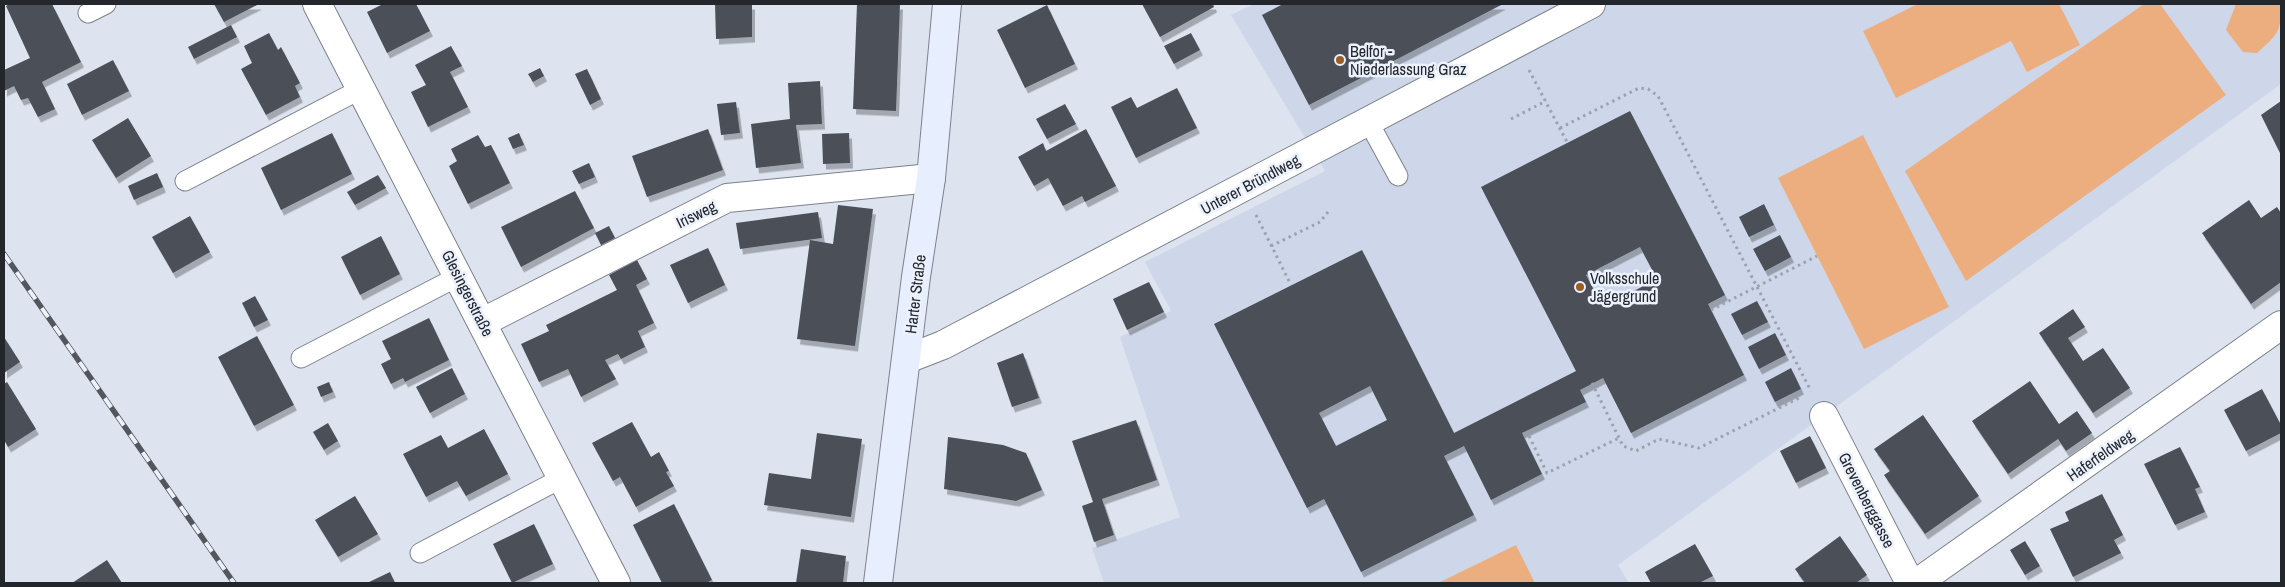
<svg xmlns="http://www.w3.org/2000/svg" width="2285" height="587" viewBox="0 0 2285 587" font-family="'Archivo Narrow',sans-serif">
<style>
.built{fill:#ced7e9}
.green{fill:#ecae7f}
.building{fill:#4b4f59;fill-rule:evenodd;filter:url(#shadow)}
.lines{fill:none;stroke-linecap:round;stroke-linejoin:round}
.service-casing{stroke:#7c818c;stroke-width:21}
.minor-casing{stroke:#7c818c;stroke-width:30}
.secondary-casing{stroke:#7c818c;stroke-width:30}
.path{stroke:#9da2ab;stroke-width:3;stroke-dasharray:2.5 4;stroke-linecap:butt}
.service{stroke:#fff;stroke-width:19}
.minor{stroke:#fff;stroke-width:28}
.secondary{stroke:#e7eefd;stroke-width:28}
.rail-casing{stroke:#53575d;stroke-width:5.5}
.rail{stroke:#ebf1fd;stroke-width:4;stroke-dasharray:11;stroke-linecap:butt}
.poi-dot{fill:#9c5c25;stroke:#ebf1fd;stroke-width:2}
.labels{text-anchor:middle;dominant-baseline:central;stroke-width:5;stroke-linejoin:round;paint-order:stroke}
.poi-label{font-size:16px;fill:#23262a;stroke:#ebf1fd;text-anchor:start}
.street-label{font-size:16px;fill:#23262a;stroke:#ebf1fd}
</style>
<defs>
<filter id="shadow"><feDropShadow dx="3" dy="5.5" stdDeviation="0" flood-color="#0004"/></filter>
</defs>
<rect width="100%" height="100%" fill="#dee4ef"/>
<!-- built -->
<polygon class="built" points="1254,4 2281,4 2281,84 1618,565 1629,583 1104,583 1092,548 1180,517 1120,337 1171,311 1145,262 1325,171 1231,15"/>
<!-- green -->
<g class="green">
<polygon points="1918,4 2059,4 2080,45 2027,72 2011,41 1896,98 1863,31"/>
<polygon points="2144,4 2160,4 2226,95 1966,281 1905,171"/>
<path d="M2236,4H2281C2281,33 2278,34 2257,53L2243,52L2226,30Z"/>
<polygon points="1863,135 1949,307 1864,349 1778,178"/>
<polygon points="1516,545 1535,583 1438,583"/>
</g>
<!-- building -->
<g class="building">
<polygon points="10,4 52,4 81,62 42,82 55,109 38,117 28,98 21,100 14,86 4,91 4,70 30,58 6,6"/>
<polygon points="214,4 259,4 224,22"/>
<polygon points="380,4 416,4 430,31 387,53 367,12 381,5"/>
<polygon points="715,4 752,4 752,37 716,39"/>
<polygon points="857,4 900,4 896,111 853,109"/>
<polygon points="1142,4 1213,4 1214,7 1160,37"/>
<polygon points="1283,4 1503,4 1309,105 1262,15"/>
<polygon points="1047,5 1075,64 1025,88 997,30"/>
<polygon points="231,25 237,37 194,59 188,47"/>
<polygon points="269,33 278,50 281,47 300,83 295,86 300,97 266,115 241,69 252,63 244,46"/>
<polygon points="1191,33 1200,50 1174,64 1164,46"/>
<polygon points="451,46 462,66 450,72 468,107 428,127 411,92 426,85 415,65"/>
<polygon points="113,60 129,91 82,115 67,84"/>
<polygon points="540,68 544,76 533,82 528,74"/>
<polygon points="587,69 601,99 590,105 575,74"/>
<polygon points="820,81 822,124 796,125 801,163 756,168 751,124 790,119 788,83"/>
<polygon points="1177,88 1197,128 1136,158 1111,107 1131,97 1137,108"/>
<polygon points="2281,101 2281,155 2261,115"/>
<polygon points="736,102 740,133 721,135 717,104"/>
<polygon points="1065,104 1076,124 1047,139 1036,119"/>
<path d="M1630,111L1725,295L1708,304L1744,375L1631,433L1603,378L1580,390L1586,402L1522,433L1542,474L1491,500L1464,446L1444,456L1474,515L1361,572L1324,499L1307,508L1214,324L1362,250L1454,433L1576,371L1481,187ZM1640,247L1657,279L1603,307L1586,275ZM1370,386L1387,420L1336,446L1319,413Z"/>
<polygon points="128,118 151,156 116,178 92,140"/>
<polygon points="708,129 723,170 647,197 632,156"/>
<polygon points="1086,129 1116,186 1085,202 1082,196 1063,206 1048,178 1034,186 1018,157 1043,143 1046,151"/>
<polygon points="332,133 352,174 281,210 261,168"/>
<polygon points="519,133 524,145 513,149 508,138"/>
<polygon points="849,133 850,163 823,164 822,134"/>
<polygon points="478,135 485,147 491,145 510,183 468,204 449,166 457,161 451,149"/>
<polygon points="589,163 595,177 579,184 572,171"/>
<polygon points="157,173 163,187 134,200 128,186"/>
<polygon points="378,175 386,188 355,205 347,192"/>
<polygon points="575,191 594,228 521,267 501,227"/>
<polygon points="2249,200 2261,218 2277,207 2281,213 2281,282 2251,304 2202,233"/>
<polygon points="1764,204 1774,225 1749,237 1739,217"/>
<polygon points="838,205 873,209 855,346 797,339 810,240 833,244"/>
<polygon points="818,212 822,238 740,249 736,223"/>
<polygon points="190,216 210,252 173,273 152,237"/>
<polygon points="609,226 615,238 601,245 595,233"/>
<polygon points="1780,235 1791,257 1765,271 1753,249"/>
<polygon points="381,236 400,274 360,295 341,257"/>
<polygon points="708,248 725,285 688,303 670,265"/>
<polygon points="637,260 647,279 636,285 654,323 638,331 645,347 621,359 618,354 605,360 616,379 581,397 568,369 539,382 521,344 549,331 546,325 617,290 609,275"/>
<polygon points="1149,282 1164,312 1127,330 1113,299"/>
<polygon points="255,296 268,320 254,327 242,303"/>
<polygon points="1757,301 1768,322 1742,335 1731,314"/>
<polygon points="2073,309 2085,327 2068,338 2083,361 2103,348 2130,388 2093,413 2039,333"/>
<polygon points="429,318 449,360 405,382 403,378 391,384 381,364 391,359 382,341"/>
<polygon points="1775,333 1786,355 1759,369 1748,347"/>
<polygon points="257,336 294,405 254,426 218,357"/>
<polygon points="4,337 20,362 4,373"/>
<polygon points="1023,353 1039,398 1012,407 997,363"/>
<polygon points="452,368 465,394 430,413 416,387"/>
<polygon points="1791,368 1801,389 1775,402 1765,382"/>
<polygon points="2030,381 2059,424 2077,411 2092,433 2066,451 2058,439 2008,474 1972,421"/>
<polygon points="7,382 36,429 8,447 4,440 4,384"/>
<polygon points="329,382 333,392 321,397 317,387"/>
<polygon points="2262,389 2281,425 2281,433 2246,451 2224,410"/>
<polygon points="1923,415 1979,496 1925,534 1884,475 1890,471 1874,449"/>
<polygon points="1136,420 1157,480 1102,499 1114,535 1094,542 1082,506 1093,502 1072,441"/>
<polygon points="632,422 651,457 659,452 669,471 666,472 674,486 636,507 620,477 613,481 592,443"/>
<polygon points="328,423 338,441 324,450 313,432"/>
<polygon points="484,429 508,474 466,496 457,481 426,497 403,454 441,435 448,448"/>
<polygon points="817,433 862,439 851,517 764,505 769,473 811,479"/>
<polygon points="1810,436 1826,468 1796,483 1780,451"/>
<polygon points="948,437 1003,445 1026,453 1042,490 1016,501 944,489"/>
<polygon points="2180,447 2200,487 2195,489 2205,512 2175,525 2144,464"/>
<polygon points="2102,494 2123,535 2114,540 2121,553 2073,577 2050,529 2069,521 2065,512"/>
<polygon points="355,496 378,534 338,557 315,520"/>
<polygon points="674,504 712,580 706,583 662,583 633,525"/>
<polygon points="534,524 553,564 512,583 493,544"/>
<polygon points="1840,536 1867,575 1856,583 1805,583 1795,569"/>
<polygon points="2025,541 2040,566 2025,575 2010,550"/>
<polygon points="1695,544 1713,576 1699,583 1651,583 1645,572"/>
<polygon points="801,549 846,556 843,583 796,583"/>
<polygon points="107,560 122,583 72,583"/>
<polygon points="390,572 395,583 367,583"/>
</g>
<g class="lines">
<!-- service casing -->
<g class="service-casing">
<g id="service">
<polyline points="88,13 106,4"/>
<polyline points="1368,121 1398,176"/>
<polyline points="185,181 361,89"/>
<polyline points="301,358 459,276"/>
<polyline points="420,553 562,478"/>
</g>
</g>
<!-- minor casing -->
<g class="minor-casing">
<g id="minor">
<polyline points="317,4 616,583"/>
<polyline points="483,322 727,198 931,178"/>
<polyline points="907,359 943,345 1591,4"/>
<polyline points="1824,416 1910,583"/>
<polyline points="1917,583 2281,325"/>
</g>
</g>
<!-- secondary casing -->
<g class="secondary-casing">
<polyline id="secondary" points="878,583 916,277 931,178 947,4"/>
</g>
<!-- path -->
<g class="path">
<polyline points="1529,70 1567,142"/>
<polyline points="1511,119 1546,101"/>
<polyline points="1560,128 1639,88 1648,89 1658,96 1811,391"/>
<polyline points="1256,215 1291,285"/>
<polyline points="1271,246 1320,222 1328,212"/>
<polyline points="1711,310 1817,256"/>
<polyline points="1592,383 1623,446 1636,451 1659,439 1699,448 1799,398"/>
<polyline points="1529,436 1547,473 1619,438"/>
</g>
<!-- service -->
<use href="#service" class="service"/>
<!-- minor -->
<use href="#minor" class="minor"/>
<!-- secondary -->
<use href="#secondary" class="secondary"/>
<!-- rail casing -->
<g class="rail-casing">
<polyline id="rail" points="4,254 234,583"/>
</g>
<!-- rail -->
<use href="#rail" class="rail"/>
</g>
<!-- markers -->
<g class="poi-dot">
<circle cx="1340" cy="60" r="5"/>
<circle cx="1580" cy="287" r="5"/>
</g>
<g class="labels">
<!-- poi labels -->
<g class="poi-label">
<text x="1350" y="51">Belfor -<tspan x="1350" dy="18">Niederlassung Graz</tspan></text>
<text x="1590" y="278">Volksschule<tspan x="1590" dy="18">Jägergrund</tspan></text>
</g>
<!-- street labels -->
<g class="street-label">
<text transform="translate(1250 184) rotate(-28)">Unterer Bründlweg</text>
<text transform="translate(696 214) rotate(-26)">Irisweg</text>
<text transform="translate(468 293) rotate(63)">Glesingerstraße</text>
<text transform="translate(915 294) rotate(-83)">Harter Straße</text>
<text transform="translate(2100 455) rotate(-35)">Haferfeldweg</text>
<text transform="translate(1867 500) rotate(63)">Grevenberggasse</text>
</g>
</g>
<!-- border -->
<rect width="2285" height="587" fill="none" stroke="#23262a" stroke-width="10"/>
</svg>
